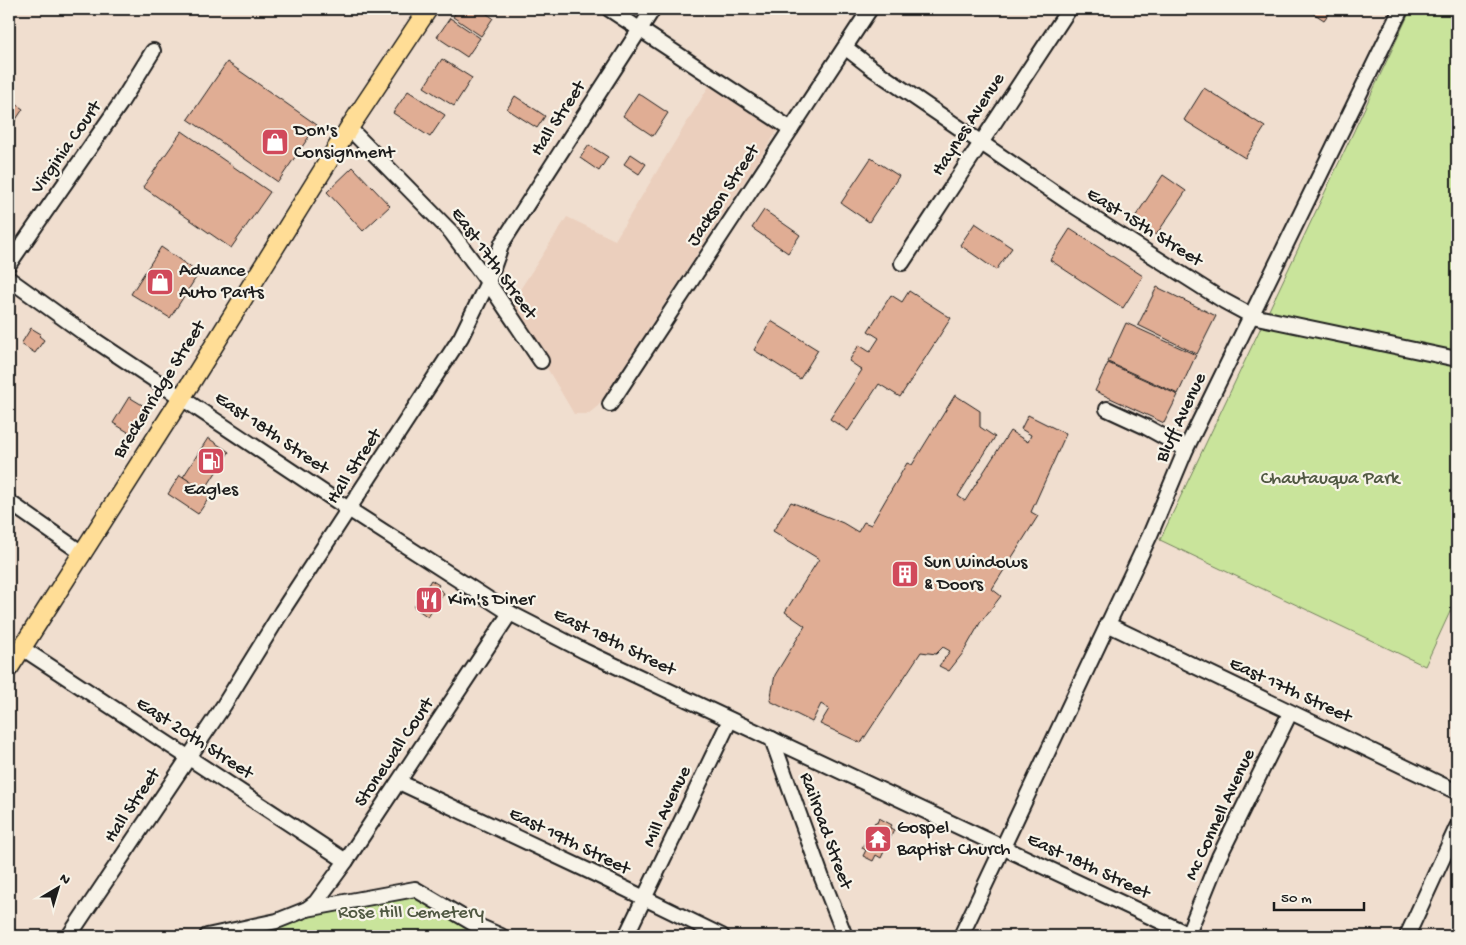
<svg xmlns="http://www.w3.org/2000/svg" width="1466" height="945" viewBox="0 0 1466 945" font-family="'Gochi Hand',sans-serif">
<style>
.built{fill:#ebcfbd}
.green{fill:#c9e49b;stroke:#72805c}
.building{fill:#e0ad94;stroke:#1c1c1c}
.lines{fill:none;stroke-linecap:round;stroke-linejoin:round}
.minor-casing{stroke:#1c1c1c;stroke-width:18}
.major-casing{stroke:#1c1c1c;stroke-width:21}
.minor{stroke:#f7f3e8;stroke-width:14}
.major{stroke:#ffdd96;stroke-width:18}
.labels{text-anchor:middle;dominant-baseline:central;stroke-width:4.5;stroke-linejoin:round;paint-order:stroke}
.street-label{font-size:19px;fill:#1c1c1c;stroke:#f7f3e8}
.poi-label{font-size:19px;fill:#1c1c1c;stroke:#f7f3e8;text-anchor:start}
.park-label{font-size:19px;fill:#505842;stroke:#f7f3e8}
</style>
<rect width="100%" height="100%" fill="#f0decf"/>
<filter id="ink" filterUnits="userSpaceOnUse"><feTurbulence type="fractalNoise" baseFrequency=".02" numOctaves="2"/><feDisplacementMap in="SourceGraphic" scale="10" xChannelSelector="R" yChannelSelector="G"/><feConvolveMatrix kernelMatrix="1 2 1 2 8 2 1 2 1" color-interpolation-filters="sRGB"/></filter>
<g filter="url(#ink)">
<!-- built -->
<polygon class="built" points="709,86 778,130 598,406 588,414 574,414 510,305 567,217 615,240"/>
<!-- green -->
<g class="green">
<polygon points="1411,9 1457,9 1457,601 1455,601 1425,666 1160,540 1353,133"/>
<polygon points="415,889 501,936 207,936"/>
</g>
<!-- building -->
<g class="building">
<polygon points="458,9 480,9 493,18 481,36 453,17"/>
<polygon points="1307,9 1332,9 1324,20"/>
<polygon points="450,18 480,38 467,57 437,37"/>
<polygon points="442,59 472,78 454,106 424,87"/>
<polygon points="227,62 317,125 278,182 188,119"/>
<polygon points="1204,88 1265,127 1245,158 1184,120"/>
<polygon points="408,91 445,115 430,137 393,113"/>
<polygon points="638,93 668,113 653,136 623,116"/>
<polygon points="515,96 545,116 537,128 507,109"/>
<polygon points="9,99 23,109 9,130"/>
<polygon points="182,131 270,192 231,248 143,187"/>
<polygon points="589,145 608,157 599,171 580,158"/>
<polygon points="631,154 646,164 639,174 624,164"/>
<polygon points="871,158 899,176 869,222 841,203"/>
<polygon points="353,167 390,206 363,231 327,192"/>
<polygon points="1163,175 1186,191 1156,235 1133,220"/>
<polygon points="764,210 800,235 788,253 752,228"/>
<polygon points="975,223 1012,248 996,270 960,245"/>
<polygon points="1070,229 1143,276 1123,308 1050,260"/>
<polygon points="161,247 199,273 170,318 131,294"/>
<polygon points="1157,287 1216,316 1197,354 1138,325"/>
<polygon points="909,291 951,318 900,397 879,384 848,431 830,419 862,370 849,361 859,345 870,352 879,338 868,331 891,295 902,302"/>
<polygon points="771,321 818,350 800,379 754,350"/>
<polygon points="1126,323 1196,355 1178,394 1108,362"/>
<polygon points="31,328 41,334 39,336 44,340 35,353 21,344"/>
<polygon points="1108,363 1178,395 1164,423 1095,391"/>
<polygon points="955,395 980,411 980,427 995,437 958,496 965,501 1010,431 1028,442 1031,435 1021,429 1028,415 1066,434 1031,512 1038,516 992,589 1001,596 980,623 963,653 949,671 939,666 950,651 943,647 936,654 921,652 861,743 820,724 829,709 821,704 812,722 770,701 775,675 805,626 785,612 819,559 773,531 791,502 843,523 858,532 864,522 871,525 907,463 912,465"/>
<polygon points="129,397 149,409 133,435 113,423"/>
<polygon points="208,438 229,452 204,491 183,477"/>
<polygon points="180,475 211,495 198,514 168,494"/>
<polygon points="431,580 439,585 437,588 444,593 428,617 414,607"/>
<polygon points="879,818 892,825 890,828 894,830 881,858 876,855 873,861 863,856 866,850 862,848 875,822 877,823"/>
</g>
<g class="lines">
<!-- minor casing -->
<g class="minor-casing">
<g id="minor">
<polyline points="609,9 791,129"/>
<polyline points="846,48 873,69 1068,202 1224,301 1252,316 1457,359"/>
<polyline points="349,128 451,232 488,282 541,361"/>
<polyline points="902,263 1069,9"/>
<polyline points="9,264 120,104 153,51"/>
<polyline points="9,279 84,333 350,510 510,613 584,651 1192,936"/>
<polyline points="610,404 870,9"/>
<polyline points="1107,409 1146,427 1186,449"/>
<polyline points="9,502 82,553"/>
<polyline points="1107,624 1457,792"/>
<polyline points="22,648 346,861"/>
<polyline points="772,739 822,878 845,936"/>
<polyline points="399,782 595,874 722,936"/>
<polyline points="307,909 415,889 476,925 501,936"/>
<polyline points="1188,934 1219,857 1290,713"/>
<polyline points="69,936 224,705 282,611 461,337 488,282 502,243 653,9"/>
<polyline points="207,936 277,921 307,909 316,902 346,861 510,613"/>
<polyline points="626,936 730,720"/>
<polyline points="961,936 1150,535 1186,449 1401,9"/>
<polyline points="1407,936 1457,827"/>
</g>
</g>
<!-- major casing -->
<g class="major-casing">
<polyline id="major" points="9,668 182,397 349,128 428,9"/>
</g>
<!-- minor -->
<use href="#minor" class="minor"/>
<!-- major -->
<use href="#major" class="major"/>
</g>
</g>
<!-- icons -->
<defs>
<g id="shop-square" transform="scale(1.4375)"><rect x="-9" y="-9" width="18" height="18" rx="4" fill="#d1495b" stroke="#f7f3e8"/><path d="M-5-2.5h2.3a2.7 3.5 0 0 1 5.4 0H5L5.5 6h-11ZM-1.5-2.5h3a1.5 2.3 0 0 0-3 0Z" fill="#fff"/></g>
<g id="fuel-square" transform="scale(1.4375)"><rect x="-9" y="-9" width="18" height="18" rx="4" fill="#d1495b" stroke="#f7f3e8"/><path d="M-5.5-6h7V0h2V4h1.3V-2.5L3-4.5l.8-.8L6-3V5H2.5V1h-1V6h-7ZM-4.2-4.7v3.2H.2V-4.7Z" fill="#fff"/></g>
<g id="building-square" transform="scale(1.4375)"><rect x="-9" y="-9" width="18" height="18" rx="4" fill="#d1495b" stroke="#f7f3e8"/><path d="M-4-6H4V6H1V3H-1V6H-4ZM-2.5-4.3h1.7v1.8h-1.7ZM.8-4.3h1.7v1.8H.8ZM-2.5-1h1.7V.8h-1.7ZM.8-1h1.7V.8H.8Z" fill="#fff"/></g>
<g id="restaurant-square" transform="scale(1.4375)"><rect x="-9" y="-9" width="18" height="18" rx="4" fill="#d1495b" stroke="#f7f3e8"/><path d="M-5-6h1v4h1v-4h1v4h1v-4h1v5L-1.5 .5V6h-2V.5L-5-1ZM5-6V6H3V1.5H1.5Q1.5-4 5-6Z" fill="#fff"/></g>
<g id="temple-square" transform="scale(1.4375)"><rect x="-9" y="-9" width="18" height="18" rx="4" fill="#d1495b" stroke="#f7f3e8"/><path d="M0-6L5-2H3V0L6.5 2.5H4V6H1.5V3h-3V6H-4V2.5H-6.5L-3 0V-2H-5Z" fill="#fff"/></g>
</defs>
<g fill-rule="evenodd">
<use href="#shop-square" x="275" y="142"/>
<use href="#shop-square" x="160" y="282"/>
<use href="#fuel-square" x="211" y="461"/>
<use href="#building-square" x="905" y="574"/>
<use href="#restaurant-square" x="429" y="600"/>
<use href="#temple-square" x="878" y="839"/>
</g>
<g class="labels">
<!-- street labels -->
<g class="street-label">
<text transform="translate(559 119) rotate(-57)">Hall Street</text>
<text transform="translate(969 125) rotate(-57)">Haynes Avenue</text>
<text transform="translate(67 148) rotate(-55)">Virginia Court</text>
<text transform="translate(724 196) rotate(-57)">Jackson Street</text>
<text transform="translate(1144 228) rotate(32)">East 15th Street</text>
<text transform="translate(493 264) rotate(54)">East 17th Street</text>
<text transform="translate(160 390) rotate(-58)">Breckenridge Street</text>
<text transform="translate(1182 418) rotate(-65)">Bluff Avenue</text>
<text transform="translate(271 434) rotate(34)">East 18th Street</text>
<text transform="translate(355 467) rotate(-57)">Hall Street</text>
<text transform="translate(614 643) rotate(26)">East 18th Street</text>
<text transform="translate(1290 691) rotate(25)">East 17th Street</text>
<text transform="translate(194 739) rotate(33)">East 20th Street</text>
<text transform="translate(395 753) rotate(-56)">Stonewall Court</text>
<text transform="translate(133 806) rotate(-56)">Hall Street</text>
<text transform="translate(668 807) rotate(-64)">Mill Avenue</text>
<text transform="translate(1221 815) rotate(-65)">Mc Connell Avenue</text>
<text transform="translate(825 831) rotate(70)">Railroad Street</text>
<text transform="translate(569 842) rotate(26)">East 19th Street</text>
<text transform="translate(1088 867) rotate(25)">East 18th Street</text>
</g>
<!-- poi labels -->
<g class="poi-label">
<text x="294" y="131">Don's<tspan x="294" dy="22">Consignment</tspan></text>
<text x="179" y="271">Advance<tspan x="179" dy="22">Auto Parts</tspan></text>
<text x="211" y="490" text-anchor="middle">Eagles</text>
<text x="924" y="563">Sun Windows<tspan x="924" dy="22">&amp; Doors</tspan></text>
<text x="448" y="600">Kim's Diner</text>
<text x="897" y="828">Gospel<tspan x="897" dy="22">Baptist Church</tspan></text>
</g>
<!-- park labels -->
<g class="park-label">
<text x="1330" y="479">Chautauqua Park</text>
<text x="411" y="913">Rose Hill Cemetery</text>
</g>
</g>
<!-- margin -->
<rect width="1466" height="945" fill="none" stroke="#f7f3e8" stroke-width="30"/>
<rect x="15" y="15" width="1436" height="915" fill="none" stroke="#1c1c1c" stroke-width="2" filter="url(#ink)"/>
<!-- north arrow -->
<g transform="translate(58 888) rotate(38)" stroke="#f7f3e8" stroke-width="4" paint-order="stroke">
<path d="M0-4L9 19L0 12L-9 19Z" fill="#1c1c1c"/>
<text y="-8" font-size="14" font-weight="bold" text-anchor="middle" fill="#1c1c1c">N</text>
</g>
<!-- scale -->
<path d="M1274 902v8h90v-8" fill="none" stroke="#1c1c1c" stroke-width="2.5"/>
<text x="1281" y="902" font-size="15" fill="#1c1c1c" stroke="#f7f3e8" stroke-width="4" paint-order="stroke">50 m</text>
</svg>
